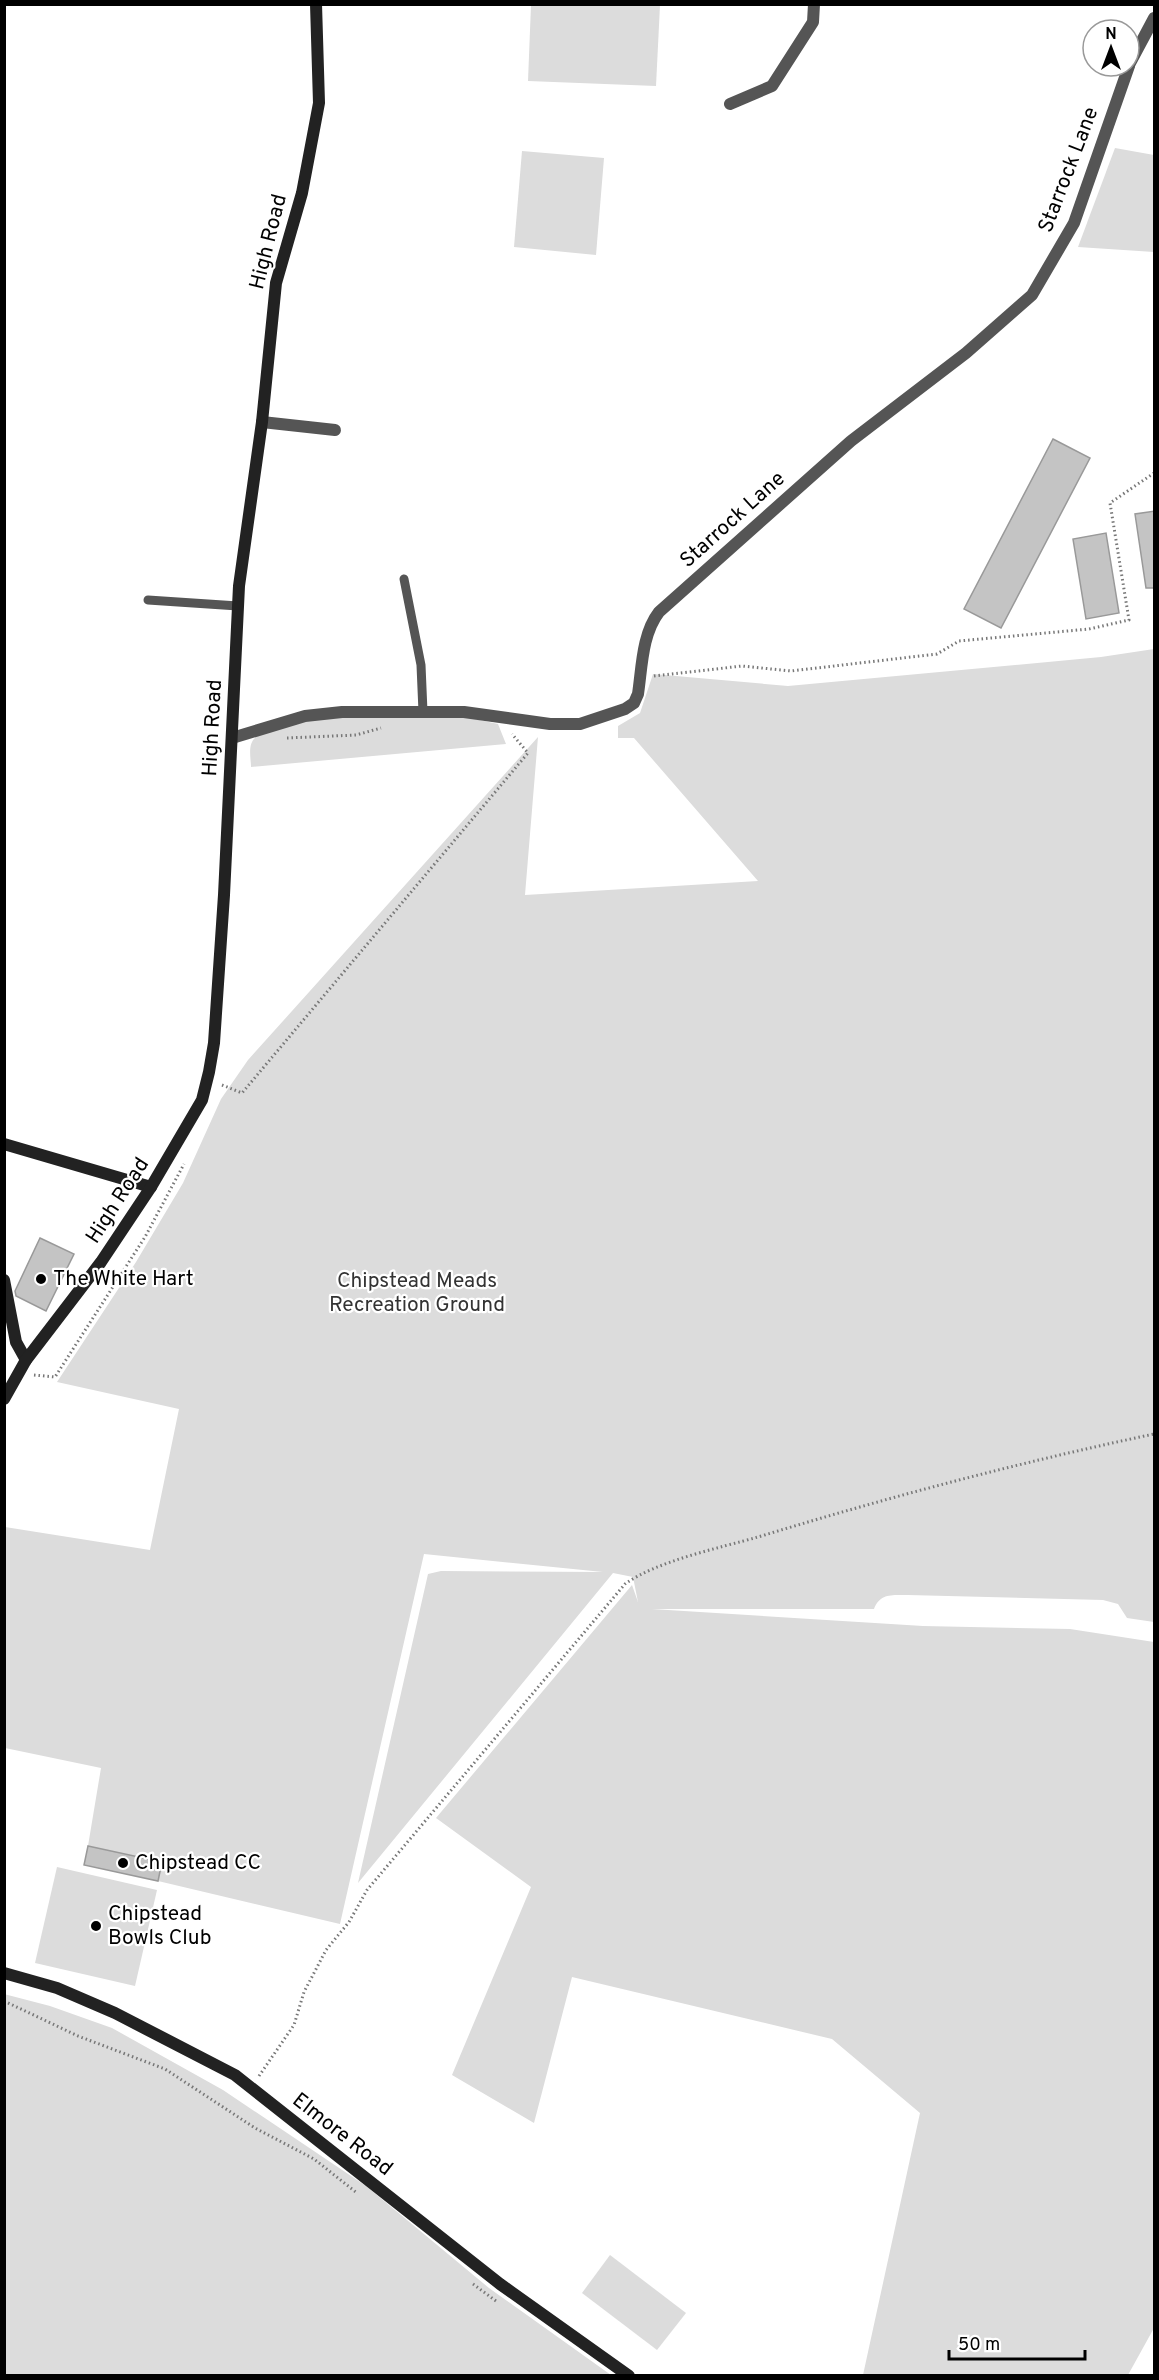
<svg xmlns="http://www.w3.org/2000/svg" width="1159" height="2380" viewBox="0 0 1159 2380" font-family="Overpass,sans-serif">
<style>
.green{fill:#dcdcdc}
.building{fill:#c4c4c4;stroke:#999;stroke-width:1.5}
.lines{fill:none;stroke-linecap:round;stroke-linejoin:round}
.path{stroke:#777;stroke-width:3;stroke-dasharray:1.5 3;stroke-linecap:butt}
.lane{stroke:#555;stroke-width:9}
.street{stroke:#555;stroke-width:12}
.secondary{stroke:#222;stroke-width:12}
.poi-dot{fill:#000;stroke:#fff;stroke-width:2}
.labels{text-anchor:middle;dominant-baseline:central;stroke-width:4.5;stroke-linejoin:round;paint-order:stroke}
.street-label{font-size:21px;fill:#000;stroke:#fff}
.poi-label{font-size:21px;fill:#000;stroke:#fff;text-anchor:start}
.park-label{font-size:21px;fill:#333;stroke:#fff}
</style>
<rect width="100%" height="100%" fill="#fff"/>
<!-- green -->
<g class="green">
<polygon points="531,5 660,5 656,86 528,81"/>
<polygon points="1115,148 1154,155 1154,252 1078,247"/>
<polygon points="522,151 604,158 596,255 514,247"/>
<path d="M1154,649V1622L1127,1618L1118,1604L1103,1600L908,1595C892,1595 880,1593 874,1609H652L923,1626L1070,1629L1154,1642V2328L1128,2375H863L920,2113L832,2039L572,1977L534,2123L452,2075L531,1887L436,1818L632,1585L638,1602L633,1577L613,1573L358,1883L428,1574L441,1571L603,1572L424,1554L340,1924L158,1881L162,1862L88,1846L101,1768L5,1748V1527L150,1550L179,1409L57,1382L136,1262L183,1183L221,1099L248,1060L538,737L525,895L758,881L634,738H618V726L640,713L653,674L788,686L1101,657Z"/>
<path d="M466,717L498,724L506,744L251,767C251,758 247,744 256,737C293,710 419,717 466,717Z"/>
<polygon points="57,1867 157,1890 135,1986 35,1963"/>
<polygon points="4,1994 50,2006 112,2028 223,2090 366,2186 489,2288 611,2375 5,2375"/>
<polygon points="610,2255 686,2313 657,2350 582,2293"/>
</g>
<!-- building -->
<g class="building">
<polygon points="1053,439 1090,458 1001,628 964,609"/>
<polygon points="1155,511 1155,588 1146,588 1135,514"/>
<polygon points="1106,533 1119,613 1086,619 1073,539"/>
<polygon points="40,1238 74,1254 46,1311 16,1296 15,1291"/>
<polygon points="88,1846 162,1862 158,1881 84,1865"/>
</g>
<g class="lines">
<!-- path -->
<g class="path">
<polyline points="654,676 742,666 791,671 937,654 959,641 1089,629 1129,620 1110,503 1154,473"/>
<polyline points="287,738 356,735 381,728"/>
<polyline points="222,1085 242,1093 528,753 512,734"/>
<polyline points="34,1375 55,1377 145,1237 184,1164"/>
<polyline points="4,2001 78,2036 165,2069 255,2128 314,2159 357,2193"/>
<path d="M259,2076L294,2025L304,1992L326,1950L349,1922L367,1890L625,1584C657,1561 719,1548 758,1537C889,1497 1021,1462 1154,1434"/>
<polyline points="473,2284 496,2301"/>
</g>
<!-- lane -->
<g class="lane">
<polyline points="404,579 421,665 423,712"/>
<polyline points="148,600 238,606"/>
</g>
<!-- street -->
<g class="street">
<polyline points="1129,65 1154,18"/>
<polyline points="730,104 772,86 813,22 814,4"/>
<polyline points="262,422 335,430"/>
<path d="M232,738L305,716L342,712H464L550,724H580L625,709L634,703L638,694C642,667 642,634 659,612L851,441L966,353L1032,295L1074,223L1129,66"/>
</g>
<!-- secondary -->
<g class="secondary">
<polyline points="4,1144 151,1187"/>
<polyline points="4,1280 16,1342 26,1360"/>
<polyline points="4,1399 26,1360 101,1262 151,1187 202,1100 209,1072 214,1043 224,895 239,586 262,422 276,283 302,193 319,103 316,4"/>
<polyline points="4,1973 57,1988 115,2013 235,2075 500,2284 629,2376"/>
</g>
</g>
<!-- markers -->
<g class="poi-dot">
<circle cx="41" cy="1279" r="6"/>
<circle cx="123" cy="1863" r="6"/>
<circle cx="96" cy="1926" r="6"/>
</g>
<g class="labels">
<!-- street labels -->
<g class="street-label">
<text transform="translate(1069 170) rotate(-69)">Starrock Lane</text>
<text transform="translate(269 242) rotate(-76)">High Road</text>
<text transform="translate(733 520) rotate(-42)">Starrock Lane</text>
<text transform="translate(213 728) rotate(-87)">High Road</text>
<text transform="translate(118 1201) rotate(-57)">High Road</text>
<text transform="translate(342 2135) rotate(38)">Elmore Road</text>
</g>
<!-- poi labels -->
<g class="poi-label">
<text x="53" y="1279">The White Hart</text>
<text x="135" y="1863">Chipstead CC</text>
<text x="108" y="1914">Chipstead<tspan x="108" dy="24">Bowls Club</tspan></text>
</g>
<!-- park labels -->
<g class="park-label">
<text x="417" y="1281">Chipstead Meads<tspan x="417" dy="24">Recreation Ground</tspan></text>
</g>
</g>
<!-- border -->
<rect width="1159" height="2380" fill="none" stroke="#000000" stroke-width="12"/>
<!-- north arrow -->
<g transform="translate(1111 48)"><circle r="28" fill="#ffffff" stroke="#999999" stroke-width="1.5"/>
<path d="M0-4.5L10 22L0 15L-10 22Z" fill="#000000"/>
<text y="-9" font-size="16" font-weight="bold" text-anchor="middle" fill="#000000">N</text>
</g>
<!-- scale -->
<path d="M949 2350v9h136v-9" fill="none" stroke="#000000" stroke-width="3"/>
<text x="958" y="2350" font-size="18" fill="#000000" stroke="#ffffff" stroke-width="4.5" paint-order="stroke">50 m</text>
</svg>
